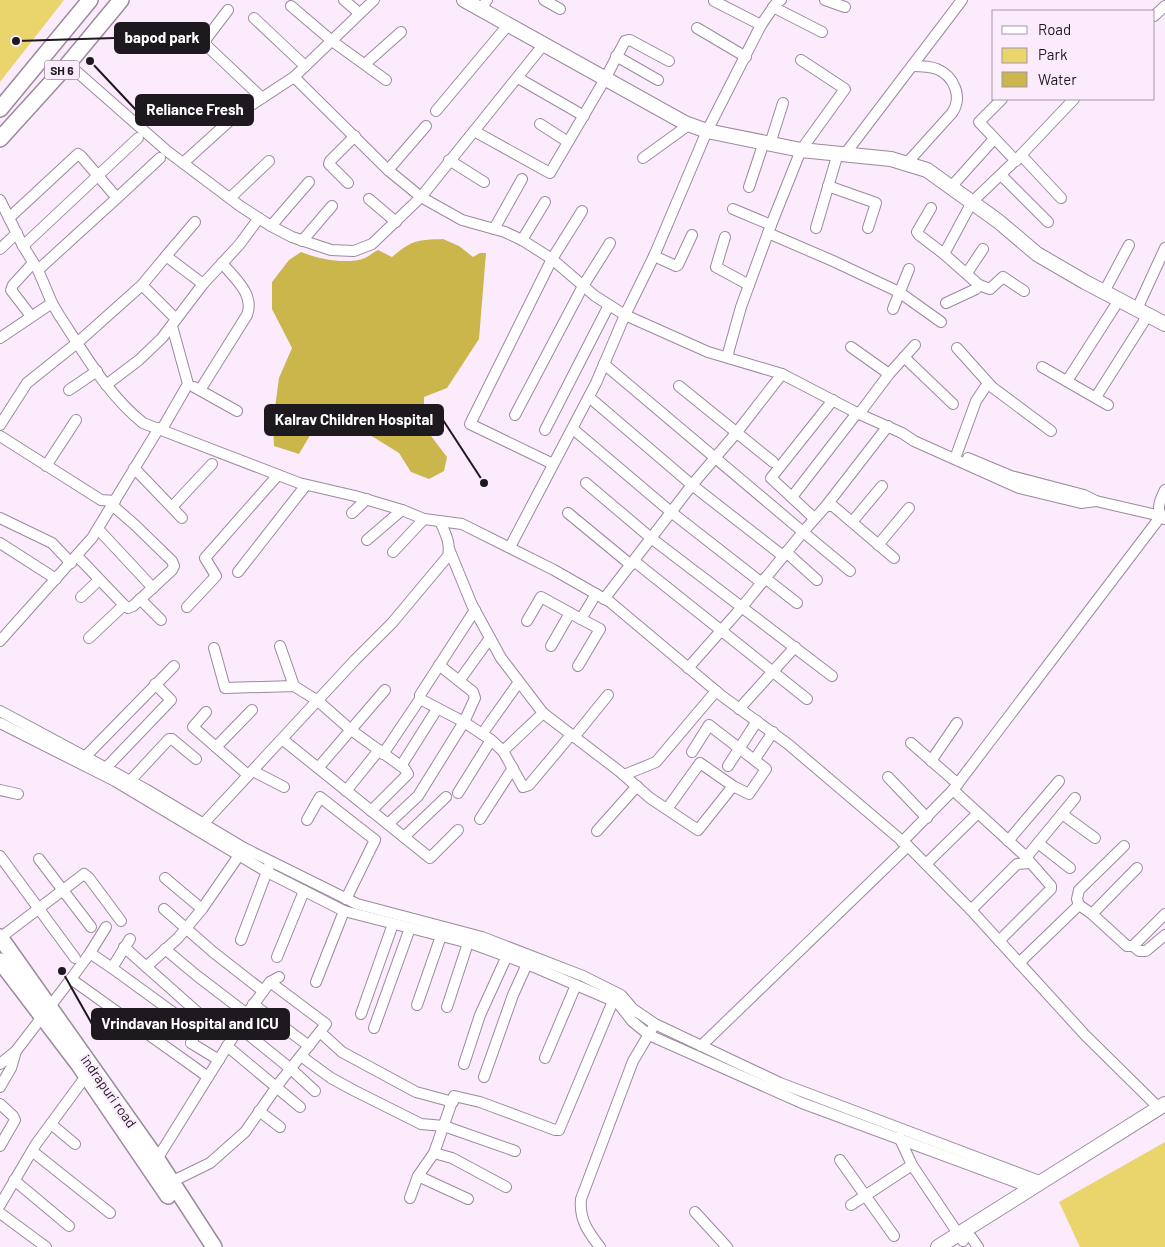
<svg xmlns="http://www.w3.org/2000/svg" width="1165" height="1247" viewBox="0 0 1165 1247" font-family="Barlow,sans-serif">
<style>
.green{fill:#ead56d}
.water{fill:#cbb64b}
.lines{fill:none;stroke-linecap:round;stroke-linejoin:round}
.street-casing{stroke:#9b8a9e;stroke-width:12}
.secondary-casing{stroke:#9b8a9e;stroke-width:16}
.primary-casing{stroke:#9b8a9e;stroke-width:18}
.street{stroke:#fff;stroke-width:10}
.secondary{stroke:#fff;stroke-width:14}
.primary{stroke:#fff;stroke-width:15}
.labels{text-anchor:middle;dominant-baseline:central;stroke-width:4.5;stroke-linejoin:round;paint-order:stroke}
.shield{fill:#fbebfd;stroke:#605762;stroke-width:1}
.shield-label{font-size:12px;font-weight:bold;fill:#1e181f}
.street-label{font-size:14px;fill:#1e181f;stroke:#fbebfd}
.leader{fill:none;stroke:#1e181f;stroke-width:2}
.callout-dot{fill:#1e181f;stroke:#fbebfd;stroke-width:2}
.callout{fill:#1e181f;stroke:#1e181f;stroke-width:2}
.callout-label{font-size:15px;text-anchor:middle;font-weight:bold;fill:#fff}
</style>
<rect width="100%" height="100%" fill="#fbebfd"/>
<!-- green -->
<g class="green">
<polygon points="0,0 64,0 0,82"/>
<polygon points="1165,1142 1165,1247 1080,1247 1059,1202"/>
</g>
<!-- water -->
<path class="water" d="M443,239L459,246L473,257L480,253H486L479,339L447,388L424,397V420L428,432L447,457L444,471L429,479L411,472L399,453L370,435L356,417H328L312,432L299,454L274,446L273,423L279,378L292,348L272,309V282L289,260L301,252C318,259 347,265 365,258C369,256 374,252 378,250L392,257C412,240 417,240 443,239Z"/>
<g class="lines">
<!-- street casing -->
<g class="street-casing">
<g id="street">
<polyline points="344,0 359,13"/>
<polyline points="374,0 294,77 388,170 421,197 462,220 505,232 522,240 552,259 595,296 625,315 654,256 707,131 761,25 777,2 781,0"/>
<polyline points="544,0 560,9"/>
<polyline points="825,0 845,7"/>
<polyline points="714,1 761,25"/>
<polyline points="291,6 332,41 386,80"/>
<polyline points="773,7 822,32"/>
<polyline points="481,9 487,0"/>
<polyline points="228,10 206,39 206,45 262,98"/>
<polyline points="1154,16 1165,6"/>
<polyline points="254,18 305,66"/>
<polyline points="697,28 746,57"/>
<polyline points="616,56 658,80"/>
<polyline points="68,64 167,151 240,206 271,226 292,237 331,250 354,251 372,244 421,197 544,44"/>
<polyline points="365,64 401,32"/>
<polyline points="518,78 584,116"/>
<polyline points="1002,99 979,122 1016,161"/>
<polyline points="436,111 508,25"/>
<polyline points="540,124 568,142"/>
<polyline points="474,131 550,173 605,79 625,41 630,40 669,61"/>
<polyline points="770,144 783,103"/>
<polyline points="845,154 962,0"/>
<polyline points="1021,155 1061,198"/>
<polyline points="643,158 690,124"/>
<polyline points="449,160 484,182"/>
<polyline points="183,163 236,115 294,77"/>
<path d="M906,164L952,113C963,97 954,76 937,69C929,66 920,66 912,66"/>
<polyline points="388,170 426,126"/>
<polyline points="1001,175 1048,222"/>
<polyline points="348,183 329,164 330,161 355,136"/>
<polyline points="828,186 876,203 868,228"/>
<polyline points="749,187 764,142"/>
<polyline points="951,187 994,139"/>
<polyline points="117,198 160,158"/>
<polyline points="230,198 269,161"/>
<polyline points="369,199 396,222"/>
<path d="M0,200L23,246L38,270L52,303L59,315C84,353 107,394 143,423L299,483L355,496L402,510L424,519L462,524L554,570L610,602L722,696L788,744L908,846L971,910L1085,1035L1159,1108"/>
<polyline points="931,208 917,232 919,235 944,254"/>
<polyline points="733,209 771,225"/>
<polyline points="9,218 78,154 81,156 117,198 38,270"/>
<polyline points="271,226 309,182"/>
<polyline points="816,228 838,153"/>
<polyline points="494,229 522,179"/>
<polyline points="768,233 833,261 899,292 941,322"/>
<polyline points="725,237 716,267 749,285"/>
<polyline points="522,240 545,202"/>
<polyline points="302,241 332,206"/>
<polyline points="23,246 138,138"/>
<polyline points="0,249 17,233"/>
<polyline points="166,256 195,222"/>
<polyline points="654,256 676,266 678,265 692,235"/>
<polyline points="967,273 983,249"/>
<polyline points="979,285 990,289 1003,277 1024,291"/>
<polyline points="1104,292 1129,245"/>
<polyline points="946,303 976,289 979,285 944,254 972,202 1021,155 1074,99"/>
<polyline points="893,309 909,269"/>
<polyline points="1137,309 1165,248"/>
<polyline points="31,316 11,290 13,285 33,263"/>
<polyline points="176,319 142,285 166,256 203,284"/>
<polyline points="0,338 52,303"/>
<polyline points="851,347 889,374"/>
<polyline points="957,348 992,387 1051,431"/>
<polyline points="727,357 741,307 771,225 801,150 845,89 801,60"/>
<polyline points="904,357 953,404"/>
<polyline points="604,364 803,532 742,607 688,668"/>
<polyline points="1042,367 1108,405"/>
<polyline points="1067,381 1119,300"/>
<polyline points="106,385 139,360 162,338 203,284 239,245 259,218"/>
<polyline points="679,386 773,462"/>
<polyline points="194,387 237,411"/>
<polyline points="69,390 97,371"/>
<path d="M200,390L247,315C255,294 234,278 222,263"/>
<polyline points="589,397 692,485 783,556"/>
<polyline points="1096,397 1148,315"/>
<polyline points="859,414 889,374 915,345"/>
<polyline points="515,415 583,286 610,243"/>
<polyline points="0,425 27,383 77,343 142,285"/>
<polyline points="162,429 188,384 172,326"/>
<polyline points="573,429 671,512 762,583"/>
<polyline points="545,430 609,305"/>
<polyline points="0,436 101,500 115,501"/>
<polyline points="957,453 976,401 988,383"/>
<polyline points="968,458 1011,476 1084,495 1096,501 1165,517"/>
<polyline points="553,464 470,424 552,259 582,211"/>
<polyline points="46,466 76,420"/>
<polyline points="134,468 182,518"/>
<polyline points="586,483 651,538 832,676"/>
<polyline points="792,497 857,413"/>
<polyline points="112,505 135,525 172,561 174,566 172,570 133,606 128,608 124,605"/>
<polyline points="826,506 888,426"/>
<polyline points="172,507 212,464"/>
<polyline points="352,513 367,499"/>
<polyline points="568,513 631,565"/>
<polyline points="0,518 52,543 71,563"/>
<polyline points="814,518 771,478 833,400"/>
<path d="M1164,519C1155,510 1160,500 1165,490"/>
<polyline points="852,522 882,486"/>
<polyline points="98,529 153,588"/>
<polyline points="367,540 402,510"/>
<polyline points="0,543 56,579"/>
<polyline points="878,545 909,508"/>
<polyline points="510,547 596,383 625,315 708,352 782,374 857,413 902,433 914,441 1019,488 1081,503 1096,501"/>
<polyline points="393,552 424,519"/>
<polyline points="786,552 817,580"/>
<polyline points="77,556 124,605 89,638"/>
<polyline points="634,561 807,699"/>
<polyline points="850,571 803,532 826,506 833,506 894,558"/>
<polyline points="238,572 306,485"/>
<polyline points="765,578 797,603"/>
<polyline points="81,597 99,580"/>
<polyline points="140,599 161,620"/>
<polyline points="604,599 692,485 737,432 782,374"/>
<polyline points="187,607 216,576 205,558 278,475"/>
<polyline points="527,621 541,597 581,619 596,594"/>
<polyline points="0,641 92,538 159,428"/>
<polyline points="280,646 294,686"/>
<polyline points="551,646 570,613"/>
<polyline points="214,648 225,688 294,686 318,701 351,730 405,769 408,774 371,811"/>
<polyline points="578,666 600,629 581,619"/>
<polyline points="459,681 490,638"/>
<polyline points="420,699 464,722 491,740 503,751 543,713 501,658 472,605 449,549"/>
<polyline points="739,709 795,647"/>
<polyline points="0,711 147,790 244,848 357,904 482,937 583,976 621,995 633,1009 655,1024 780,1083 1042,1182"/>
<polyline points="206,712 193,727 248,775"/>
<polyline points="543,713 619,771 650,798 698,830 733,786 749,794 766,769 709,725 692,752"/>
<polyline points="0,723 115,781 267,872 344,911 473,944 527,964 618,1003 632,1021 649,1035 802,1103 1032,1188"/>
<polyline points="482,734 519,682"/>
<polyline points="574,737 608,695"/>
<polyline points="282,739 430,858 458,830"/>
<polyline points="911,743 958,784"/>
<polyline points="216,747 252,710"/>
<polyline points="503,751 523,787 529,785 571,735"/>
<polyline points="383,754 420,699 420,695 475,610"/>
<polyline points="755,759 773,732"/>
<polyline points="82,760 174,666"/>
<polyline points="931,761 957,723"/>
<polyline points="401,766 437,709"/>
<polyline points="728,766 757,721"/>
<polyline points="318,768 385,690"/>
<polyline points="253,771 284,787"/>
<polyline points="102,772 171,700 155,684"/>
<polyline points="624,775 656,762 716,691"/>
<polyline points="888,777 927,818"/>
<polyline points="130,781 169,739 172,739 196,759"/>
<polyline points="0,790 18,794"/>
<polyline points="953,790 1024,855 1029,854 1075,798"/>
<polyline points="346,791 379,750"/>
<polyline points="458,793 491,740"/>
<polyline points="667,809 700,763 733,786"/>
<polyline points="1062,814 1095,838"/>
<polyline points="480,819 513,768"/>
<polyline points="307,820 320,797 375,840 346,899"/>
<path d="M203,824L355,660L392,623L448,556C451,543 445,533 440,521"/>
<polyline points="388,824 418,796 464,722 475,698 473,692 439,665"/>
<polyline points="597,831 637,786"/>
<polyline points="404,837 446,797"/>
<polyline points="1008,841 1059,781"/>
<polyline points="902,842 953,790 1161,516"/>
<polyline points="1038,843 1070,868"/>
<polyline points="0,856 75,958"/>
<polyline points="39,859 91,927"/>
<polyline points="926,864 978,813"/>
<polyline points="165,878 202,909"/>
<polyline points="1079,905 1077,899 1079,890 1124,846"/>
<polyline points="164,909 213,952 263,991"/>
<polyline points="971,910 1017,864 1030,863"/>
<polyline points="1092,914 1137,868"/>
<polyline points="0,938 84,874 89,878 121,921"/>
<polyline points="130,939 112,968 193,1027 197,1031 191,1043 219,1060"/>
<polyline points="241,940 269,866"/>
<polyline points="999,941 1051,889 1051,886 1024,855"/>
<polyline points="1133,946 1139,951 1146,951 1165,935"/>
<polyline points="124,947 205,1019 233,1036"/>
<polyline points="165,949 196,975 247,1014"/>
<polyline points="90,953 106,927"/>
<polyline points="277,957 304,891"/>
<polyline points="1019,963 1079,905 1092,914 1127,946 1133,946 1165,914"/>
<polyline points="146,967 178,938 202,909 242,851"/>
<polyline points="112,968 90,953 71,979 208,1077"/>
<polyline points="316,982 344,911"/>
<polyline points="253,1004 309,1046"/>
<polyline points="417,1005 441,936"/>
<polyline points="447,1007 468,943"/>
<polyline points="361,1014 393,924"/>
<polyline points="239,1027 291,1069 315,1091"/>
<polyline points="374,1028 410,928"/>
<polyline points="320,1032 342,1052 416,1092 453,1102"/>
<polyline points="227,1046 300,1107"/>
<polyline points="701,1046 908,846"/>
<polyline points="301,1056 331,1078 355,1091 421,1124 444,1126 515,1151"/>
<polyline points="545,1058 576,985"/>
<polyline points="0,1064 16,1051"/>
<polyline points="464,1064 480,1015 506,958"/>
<polyline points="484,1077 513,995 527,964"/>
<polyline points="0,1087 11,1068 16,1051 71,979"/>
<polyline points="0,1104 13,1116 15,1120 0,1146"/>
<polyline points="259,1111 280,1127"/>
<polyline points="51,1124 75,1144"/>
<polyline points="899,1137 912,1165 963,1241"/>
<polyline points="32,1151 110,1213"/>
<polyline points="434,1153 452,1158 506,1187"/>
<polyline points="157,1159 251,1008 270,982 279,977"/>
<polyline points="840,1160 894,1236"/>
<polyline points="418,1176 468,1199"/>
<polyline points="14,1180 69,1226"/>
<polyline points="171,1182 210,1163 245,1132 280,1082 326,1024 270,982"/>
<polyline points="410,1198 418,1176 434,1153 454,1096 480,1102 555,1130 559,1130 613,1001"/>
<polyline points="0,1205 36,1144 89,1072"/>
<polyline points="851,1205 912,1165"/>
<polyline points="695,1212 727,1247"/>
<polyline points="0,1213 46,1247"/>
<polyline points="971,1237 978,1247"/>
<path d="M600,1247C588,1232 579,1219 581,1199L633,1061L652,1029"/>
</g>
</g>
<!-- secondary casing -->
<g class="secondary-casing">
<g id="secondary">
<polyline points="464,0 685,123 707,131 801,150 891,159 927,170 998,221 1037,254 1085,282 1165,324"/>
<polyline points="938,1247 1165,1104"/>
</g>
</g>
<!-- primary casing -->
<g class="primary-casing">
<g id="primary">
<polyline points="0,109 90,0"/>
<polyline points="0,139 68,64 121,0"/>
<polyline points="0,937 157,1159 214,1247"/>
<polyline points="0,961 79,1065 168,1196"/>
</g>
</g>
<!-- street -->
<use href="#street" class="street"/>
<!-- secondary -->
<use href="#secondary" class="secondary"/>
<!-- primary -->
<use href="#primary" class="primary"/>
</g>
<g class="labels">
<!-- shield labels -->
<rect class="shield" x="44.5" y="60.5" width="35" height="19" rx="4"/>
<g class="shield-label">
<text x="62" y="70">SH 6</text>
</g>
<!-- street labels -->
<g class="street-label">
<text transform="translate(109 1091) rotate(55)">indrapuri road</text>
</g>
</g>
<!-- callouts -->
<path class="leader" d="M16 41L115 38M90 61L136 110M484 483L443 420M62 971L92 1024"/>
<g class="callout-dot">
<circle cx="16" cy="41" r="5"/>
<circle cx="90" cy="61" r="5"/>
<circle cx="484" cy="483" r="5"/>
<circle cx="62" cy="971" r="5"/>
</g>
<g class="callout">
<rect x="115" y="23" width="94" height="30" rx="5"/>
<rect x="136" y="95" width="117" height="30" rx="5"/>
<rect x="265" y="405" width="178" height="30" rx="5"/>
<rect x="92" y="1009" width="197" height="30" rx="5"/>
</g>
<g class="callout-label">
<text x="162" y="43">bapod park</text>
<text x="195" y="115">Reliance Fresh</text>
<text x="354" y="425">Kalrav Children Hospital</text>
<text x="190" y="1029">Vrindavan Hospital and ICU</text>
</g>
<!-- legend -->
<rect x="992" y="10" width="162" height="90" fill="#fbebfd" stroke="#a397a4"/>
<rect x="1002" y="26" width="25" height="8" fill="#ffffff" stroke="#a397a4"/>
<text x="1038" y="35" font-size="15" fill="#1e181f">Road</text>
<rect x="1002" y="48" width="25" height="15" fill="#ead56d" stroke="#a397a4"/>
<text x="1038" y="60" font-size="15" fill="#1e181f">Park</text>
<rect x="1002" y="72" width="25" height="15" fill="#cbb64b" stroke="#a397a4"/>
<text x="1038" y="85" font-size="15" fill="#1e181f">Water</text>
</svg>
